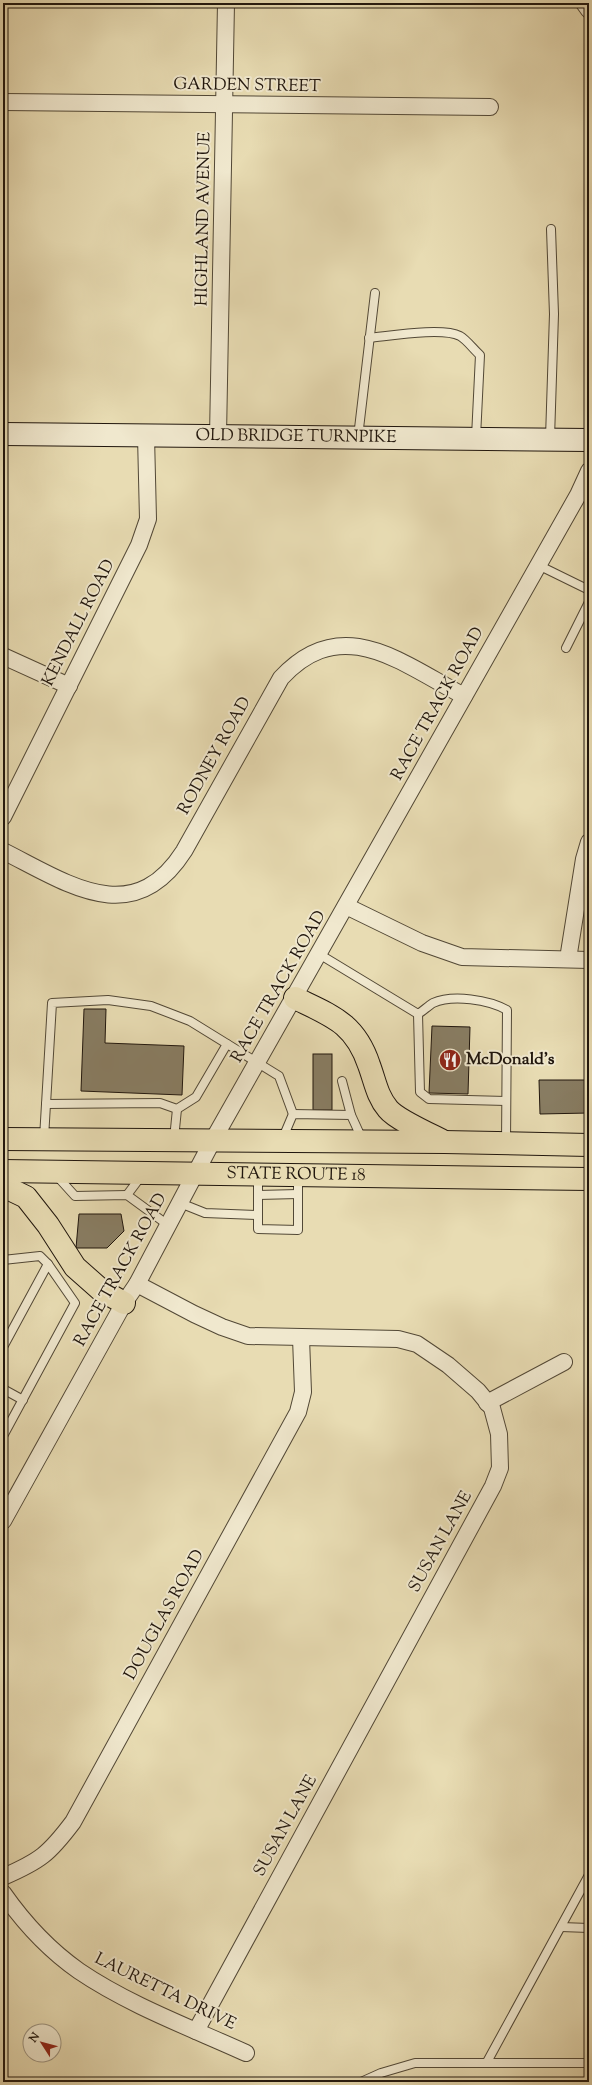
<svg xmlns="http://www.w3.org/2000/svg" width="592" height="2085" viewBox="0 0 592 2085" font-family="'Sorts Mill Goudy',serif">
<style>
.building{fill:#887d63;stroke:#20160d}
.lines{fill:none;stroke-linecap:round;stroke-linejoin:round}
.lane-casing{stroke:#524836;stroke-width:10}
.street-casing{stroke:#524836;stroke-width:18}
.secondary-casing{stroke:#20160d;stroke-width:24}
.highway-casing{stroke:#20160d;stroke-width:24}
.lane{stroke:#f0e8ce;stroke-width:8}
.street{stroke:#f0e8ce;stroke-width:16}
.secondary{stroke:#f0e8ce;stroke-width:22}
.highway{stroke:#e8dcb3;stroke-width:22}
.labels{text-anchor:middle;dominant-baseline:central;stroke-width:4;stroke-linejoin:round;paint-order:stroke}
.street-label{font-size:17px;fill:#20160d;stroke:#f0e8ce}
.poi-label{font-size:17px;font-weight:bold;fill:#20160d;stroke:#f0e8ce;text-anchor:start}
</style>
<rect width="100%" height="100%" fill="#e8dcb3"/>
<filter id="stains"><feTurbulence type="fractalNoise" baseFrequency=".005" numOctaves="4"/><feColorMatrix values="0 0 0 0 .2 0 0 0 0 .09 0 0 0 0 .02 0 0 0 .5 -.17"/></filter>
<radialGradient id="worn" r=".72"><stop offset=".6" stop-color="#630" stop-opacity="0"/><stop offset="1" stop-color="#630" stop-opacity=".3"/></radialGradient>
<!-- building -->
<g class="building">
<polygon points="84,1009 106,1009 105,1043 184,1046 182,1095 81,1091"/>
<polygon points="432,1026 470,1027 468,1094 429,1093"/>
<rect x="313" y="1054" width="19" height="56"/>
<polygon points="539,1080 589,1080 589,1113 540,1114"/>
<polygon points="79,1214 121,1214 124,1231 107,1248 76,1248"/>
</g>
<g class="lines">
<!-- lane casing -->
<g class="lane-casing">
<g id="lane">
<path d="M369,338C390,336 442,327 460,336C467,340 474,350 480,355L476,437"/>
<polyline points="358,437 375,293"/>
<polyline points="550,438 554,314 551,229"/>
<polyline points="538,565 589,590"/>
<polyline points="566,648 589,602"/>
<path d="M319,954L418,1014C423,1011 428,1006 433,1003C453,994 489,1000 507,1010L506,1143"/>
<polyline points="418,1014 420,1092 429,1099 506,1101"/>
<polyline points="342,1081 351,1115"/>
<polyline points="46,1104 160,1103 177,1109 196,1097 227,1044"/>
<polyline points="44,1138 52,1003 108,1000 151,1006 190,1021 279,1076 293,1114"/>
<polyline points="174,1139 177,1109"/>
<polyline points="282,1140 293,1114 351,1115 362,1139"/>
<polyline points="56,1175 75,1196 127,1195 168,1225"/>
<polyline points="127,1195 142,1175"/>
<polyline points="258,1195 298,1194"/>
<polyline points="180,1203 205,1213 258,1215 258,1175"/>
<polyline points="258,1215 258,1229 298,1230 298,1176"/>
<polyline points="3,1260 40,1256 48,1264"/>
<polyline points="3,1347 48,1264 75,1303 3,1436"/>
<polyline points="3,1389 23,1400"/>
<polyline points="561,1927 589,1928"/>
<polyline points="487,2062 589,1875"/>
<polyline points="361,2082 381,2073 415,2063 589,2063"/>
</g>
</g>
<!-- street casing -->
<g class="street-casing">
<g id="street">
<polyline points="584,3 589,10"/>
<polyline points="3,102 490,107"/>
<polyline points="218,436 226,3"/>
<polyline points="3,656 69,686"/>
<polyline points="3,817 139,545 148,519 146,436"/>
<path d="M3,851C67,883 133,931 184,851L281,678C342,612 401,663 464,696"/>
<polyline points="346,906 422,943 462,957 589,960"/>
<polyline points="568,959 584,859 589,842"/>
<polyline points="137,1284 194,1314 222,1327 248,1336 398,1339 417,1344 448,1365 478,1391 492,1408 499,1434 500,1468 493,1486 196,2031"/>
<polyline points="487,1403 564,1362"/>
<polyline points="3,1521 124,1303 137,1284 213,1140 578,495 589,471"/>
<path d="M3,1877C40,1861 49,1854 73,1822L298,1412L303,1392L301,1338"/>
<path d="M3,1893C24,1923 49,1950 79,1971C129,2005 191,2028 246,2053"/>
</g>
</g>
<!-- secondary casing -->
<g class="secondary-casing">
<g id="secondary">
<path id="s1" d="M3,434L589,440"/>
</g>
</g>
<!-- highway casing -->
<g class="highway-casing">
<g id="highway">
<path d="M295,998C332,1016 355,1023 369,1065C375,1081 377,1096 388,1109C396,1119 429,1134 441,1140"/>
<polyline points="3,1139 444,1142 589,1145"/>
<path id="s2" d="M3,1171L589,1179"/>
<polyline points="3,1186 26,1197 48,1225 75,1267 101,1290 124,1303"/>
</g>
</g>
<!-- lane -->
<use href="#lane" class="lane"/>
<!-- street -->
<use href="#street" class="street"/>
<!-- secondary -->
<use href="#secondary" class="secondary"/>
<!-- highway -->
<use href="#highway" class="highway"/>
</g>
<!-- icons -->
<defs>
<g id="restaurant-disc" transform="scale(1.15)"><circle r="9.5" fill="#8f2418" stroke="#f0e8ce"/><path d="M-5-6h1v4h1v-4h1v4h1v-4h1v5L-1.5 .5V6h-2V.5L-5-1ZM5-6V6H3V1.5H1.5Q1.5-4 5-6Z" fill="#fff"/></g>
</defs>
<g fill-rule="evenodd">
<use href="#restaurant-disc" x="450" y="1060"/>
</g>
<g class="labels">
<!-- street labels -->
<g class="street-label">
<text transform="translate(247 86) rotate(1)">GARDEN STREET</text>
<text transform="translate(204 219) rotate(-89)">HIGHLAND AVENUE</text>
<text stroke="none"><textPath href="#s1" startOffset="293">OLD BRIDGE TURNPIKE</textPath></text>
<text transform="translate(79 623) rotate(-63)">KENDALL ROAD</text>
<text transform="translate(438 704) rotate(-61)">RACE TRACK ROAD</text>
<text transform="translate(215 756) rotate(-61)">RODNEY ROAD</text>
<text transform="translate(279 987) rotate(-60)">RACE TRACK ROAD</text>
<text stroke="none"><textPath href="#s2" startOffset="293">STATE ROUTE 18</textPath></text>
<text transform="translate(121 1270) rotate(-61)">RACE TRACK ROAD</text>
<text transform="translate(441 1542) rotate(-61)">SUSAN LANE</text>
<text transform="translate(165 1615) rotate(-61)">DOUGLAS ROAD</text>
<text transform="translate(286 1826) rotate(-61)">SUSAN LANE</text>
<text transform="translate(165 1992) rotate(26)">LAURETTA DRIVE</text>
</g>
<!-- poi labels -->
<g class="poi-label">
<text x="466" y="1060">McDonald's</text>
</g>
</g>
<!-- margin -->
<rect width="592" height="2085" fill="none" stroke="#e8dcb3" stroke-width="16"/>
<rect x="4" y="4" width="584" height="2077" fill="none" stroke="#20160d" stroke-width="2"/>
<rect x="8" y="8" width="576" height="2069" fill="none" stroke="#20160d"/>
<!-- north arrow -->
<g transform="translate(42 2043) rotate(306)"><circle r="19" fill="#f0e8ce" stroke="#9d9481"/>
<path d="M0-3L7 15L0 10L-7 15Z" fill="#8f2418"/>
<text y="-6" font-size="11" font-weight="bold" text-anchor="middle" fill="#20160d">N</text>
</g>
<rect width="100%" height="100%" filter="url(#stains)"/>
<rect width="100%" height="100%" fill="url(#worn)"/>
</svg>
